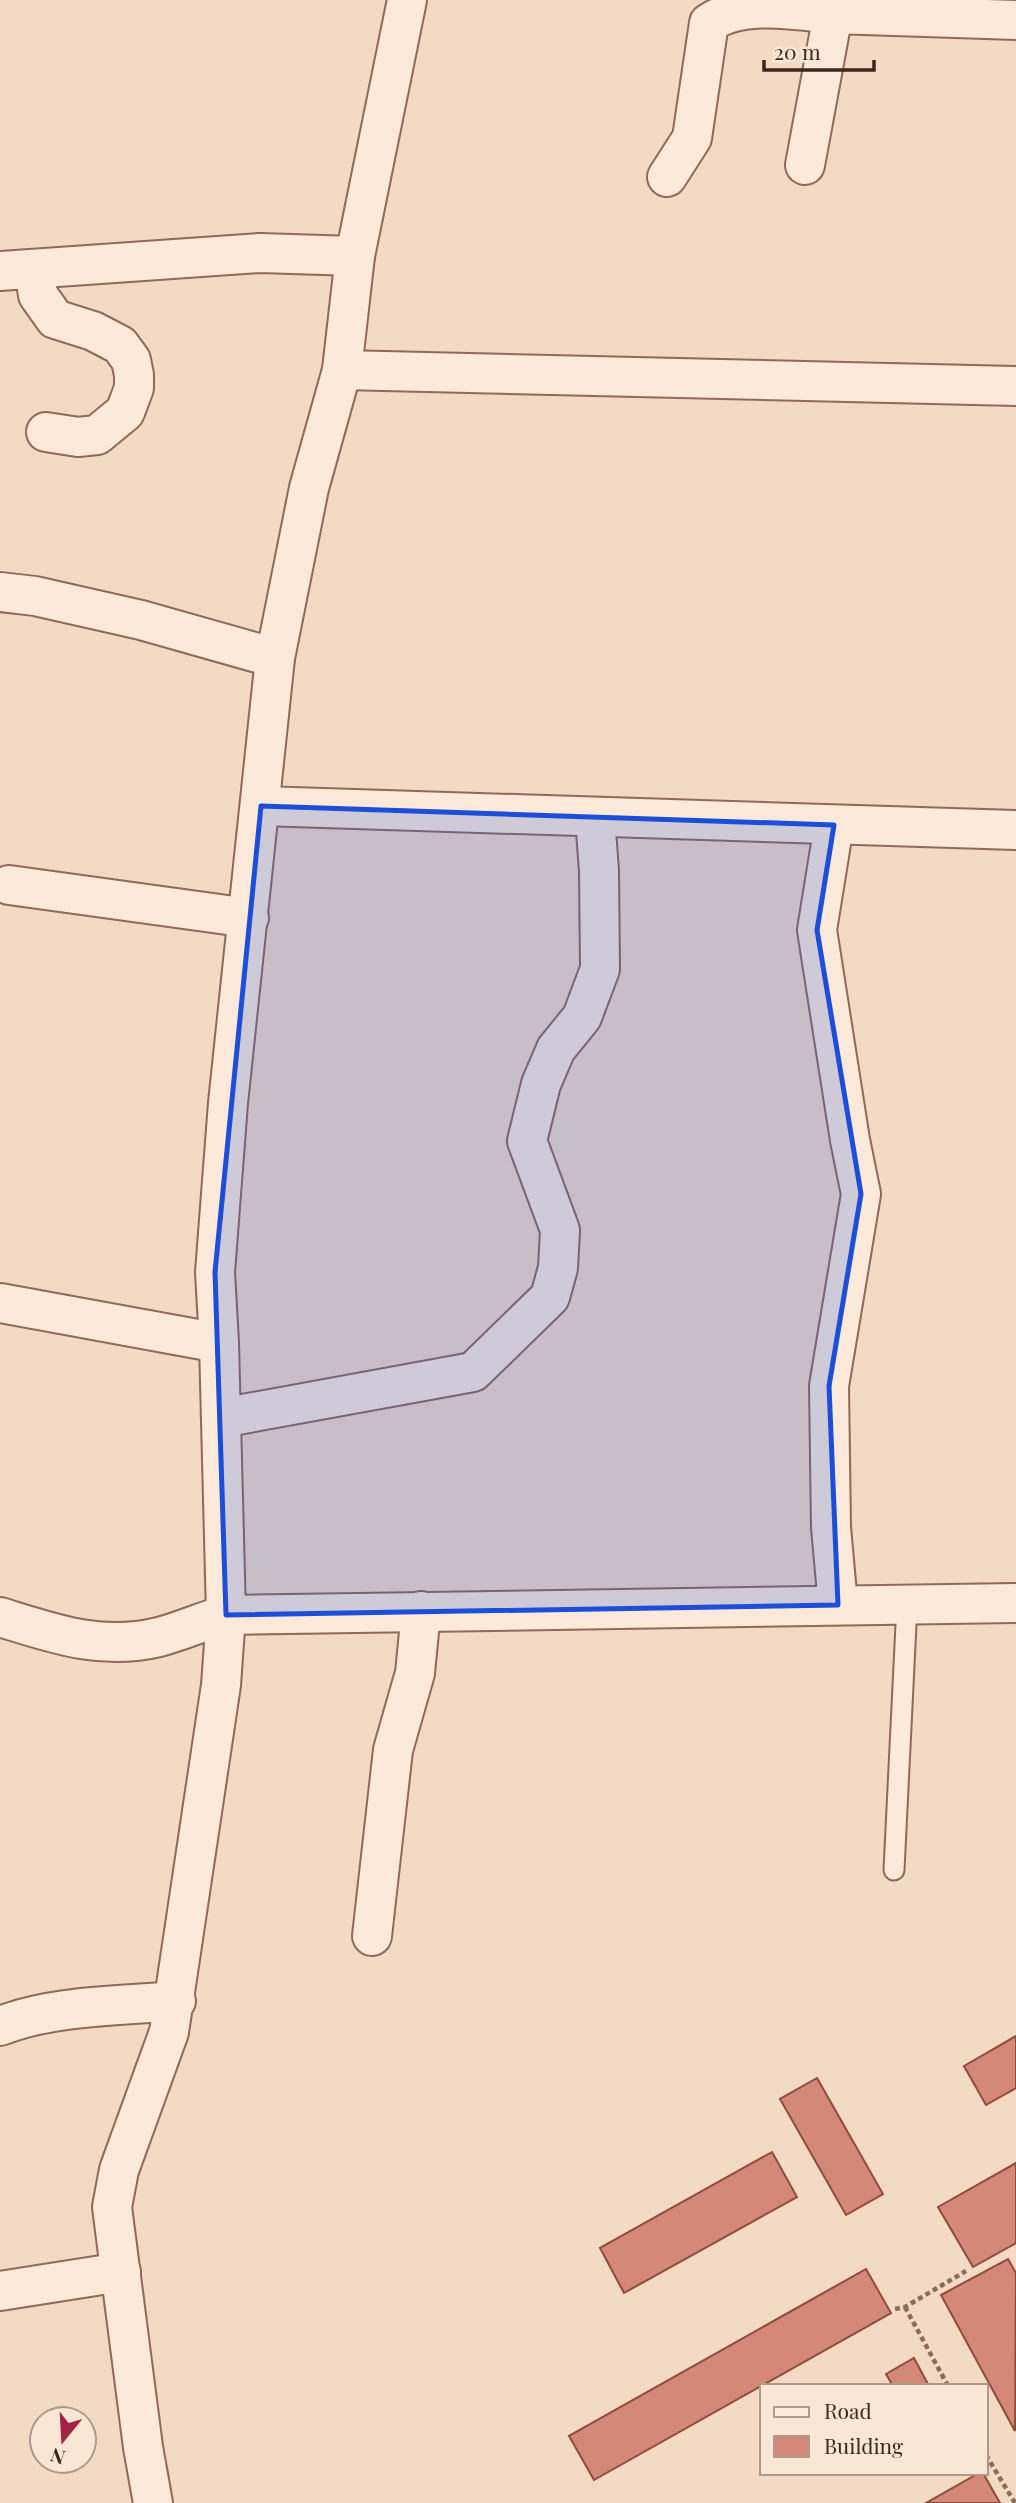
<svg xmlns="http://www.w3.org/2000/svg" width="1016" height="2503" viewBox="0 0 1016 2503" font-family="'Playfair Display',serif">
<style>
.building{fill:#d38878;stroke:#914a3c;stroke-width:2}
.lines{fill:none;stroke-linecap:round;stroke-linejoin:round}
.lane-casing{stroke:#8f6959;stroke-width:23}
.street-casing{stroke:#8f6959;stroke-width:42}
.path{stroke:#8f6959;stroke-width:4.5;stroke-dasharray:5 3.5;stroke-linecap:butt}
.lane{stroke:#fce9d9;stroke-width:19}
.street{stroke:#fce9d9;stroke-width:38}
.marked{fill:#1d4ed8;fill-opacity:0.2;stroke:#1d4ed8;stroke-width:5;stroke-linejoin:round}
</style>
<rect width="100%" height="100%" fill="#f2dac5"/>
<!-- building -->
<g class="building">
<polygon points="1016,2036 1016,2088 986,2105 964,2066"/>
<polygon points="817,2078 883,2194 846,2215 780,2099"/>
<polygon points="772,2152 797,2197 624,2293 600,2248"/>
<polygon points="1016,2163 1016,2243 973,2267 938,2207"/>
<polygon points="1008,2259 1016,2273 1015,2431 941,2295"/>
<polygon points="866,2269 891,2313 594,2480 569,2436"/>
<polygon points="914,2358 929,2386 893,2386 886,2374"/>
<polygon points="979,2473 983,2473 1000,2503 926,2503"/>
</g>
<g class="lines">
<!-- lane casing -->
<g class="lane-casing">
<polyline id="lane" points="894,1870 907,1604"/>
</g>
<!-- street casing -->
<g class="street-casing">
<g id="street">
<polyline points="805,165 833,14 1016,20"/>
<path d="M667,177L692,138L709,23C743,0 794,10 833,14"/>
<polyline points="34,269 38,295 55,319 93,331 120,345 131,360 134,375 134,388 125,412 97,435 78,437 46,432"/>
<polyline points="0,271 260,253 355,256"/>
<polyline points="342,370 1016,386"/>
<polyline points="0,592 35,596 141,620 275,658"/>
<polyline points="261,806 1016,830"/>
<polyline points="834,825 817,930 850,1140 861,1194 829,1386 831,1527 838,1605"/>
<polyline points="9,885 249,918"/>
<polyline points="0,1303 219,1343"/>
<polyline points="221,1418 473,1372 550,1297 558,1268 560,1230 527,1141 541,1084 556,1049 582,1017 600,969 599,871 595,817"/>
<path d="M0,1617C55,1634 101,1651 159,1637C182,1631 203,1621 226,1615L1016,1603"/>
<polyline points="372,1936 393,1750 415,1673 421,1611"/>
<path d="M0,2026C54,2005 119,2006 176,2001"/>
<polyline points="0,2291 121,2272"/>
<polyline points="153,2503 143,2447 112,2207 119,2170 169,2032 221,1685 226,1615 219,1343 215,1272 228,1103 275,658 309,488 342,370 355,256 407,0"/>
</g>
</g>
<!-- path -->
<g class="path">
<polyline points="905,2307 948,2386"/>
<polyline points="895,2309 905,2307 966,2271"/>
<polyline points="986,2455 1015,2503"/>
</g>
<!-- lane -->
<use href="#lane" class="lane"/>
<!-- street -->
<use href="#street" class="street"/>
</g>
<!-- marked area -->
<path class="marked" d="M261,806L834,825L817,930L861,1194L829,1386L838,1605L226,1615L215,1272Z"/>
<!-- legend -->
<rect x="760" y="2384" width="228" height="91" fill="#f9e6d5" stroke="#ae998c" stroke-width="2"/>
<rect x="774" y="2407" width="35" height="10" fill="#fce9d9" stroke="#ae998c" stroke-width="2"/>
<text x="824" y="2419" font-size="21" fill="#3e261e">Road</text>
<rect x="774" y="2436" width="35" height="21" fill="#d38878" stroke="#ae998c" stroke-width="2"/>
<text x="824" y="2454" font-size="21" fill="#3e261e">Building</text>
<!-- north arrow -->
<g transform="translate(63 2440) rotate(198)"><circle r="33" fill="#f9e6d5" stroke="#ae998c" stroke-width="2"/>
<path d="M0-5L12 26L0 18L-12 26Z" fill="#a42343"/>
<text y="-10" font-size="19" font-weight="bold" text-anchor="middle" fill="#3e261e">N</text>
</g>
<!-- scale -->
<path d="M764 60v10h110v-10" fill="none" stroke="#3e261e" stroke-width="3.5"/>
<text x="774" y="60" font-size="21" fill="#3e261e" stroke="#f9e6d5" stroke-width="5" paint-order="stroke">20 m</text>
</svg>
